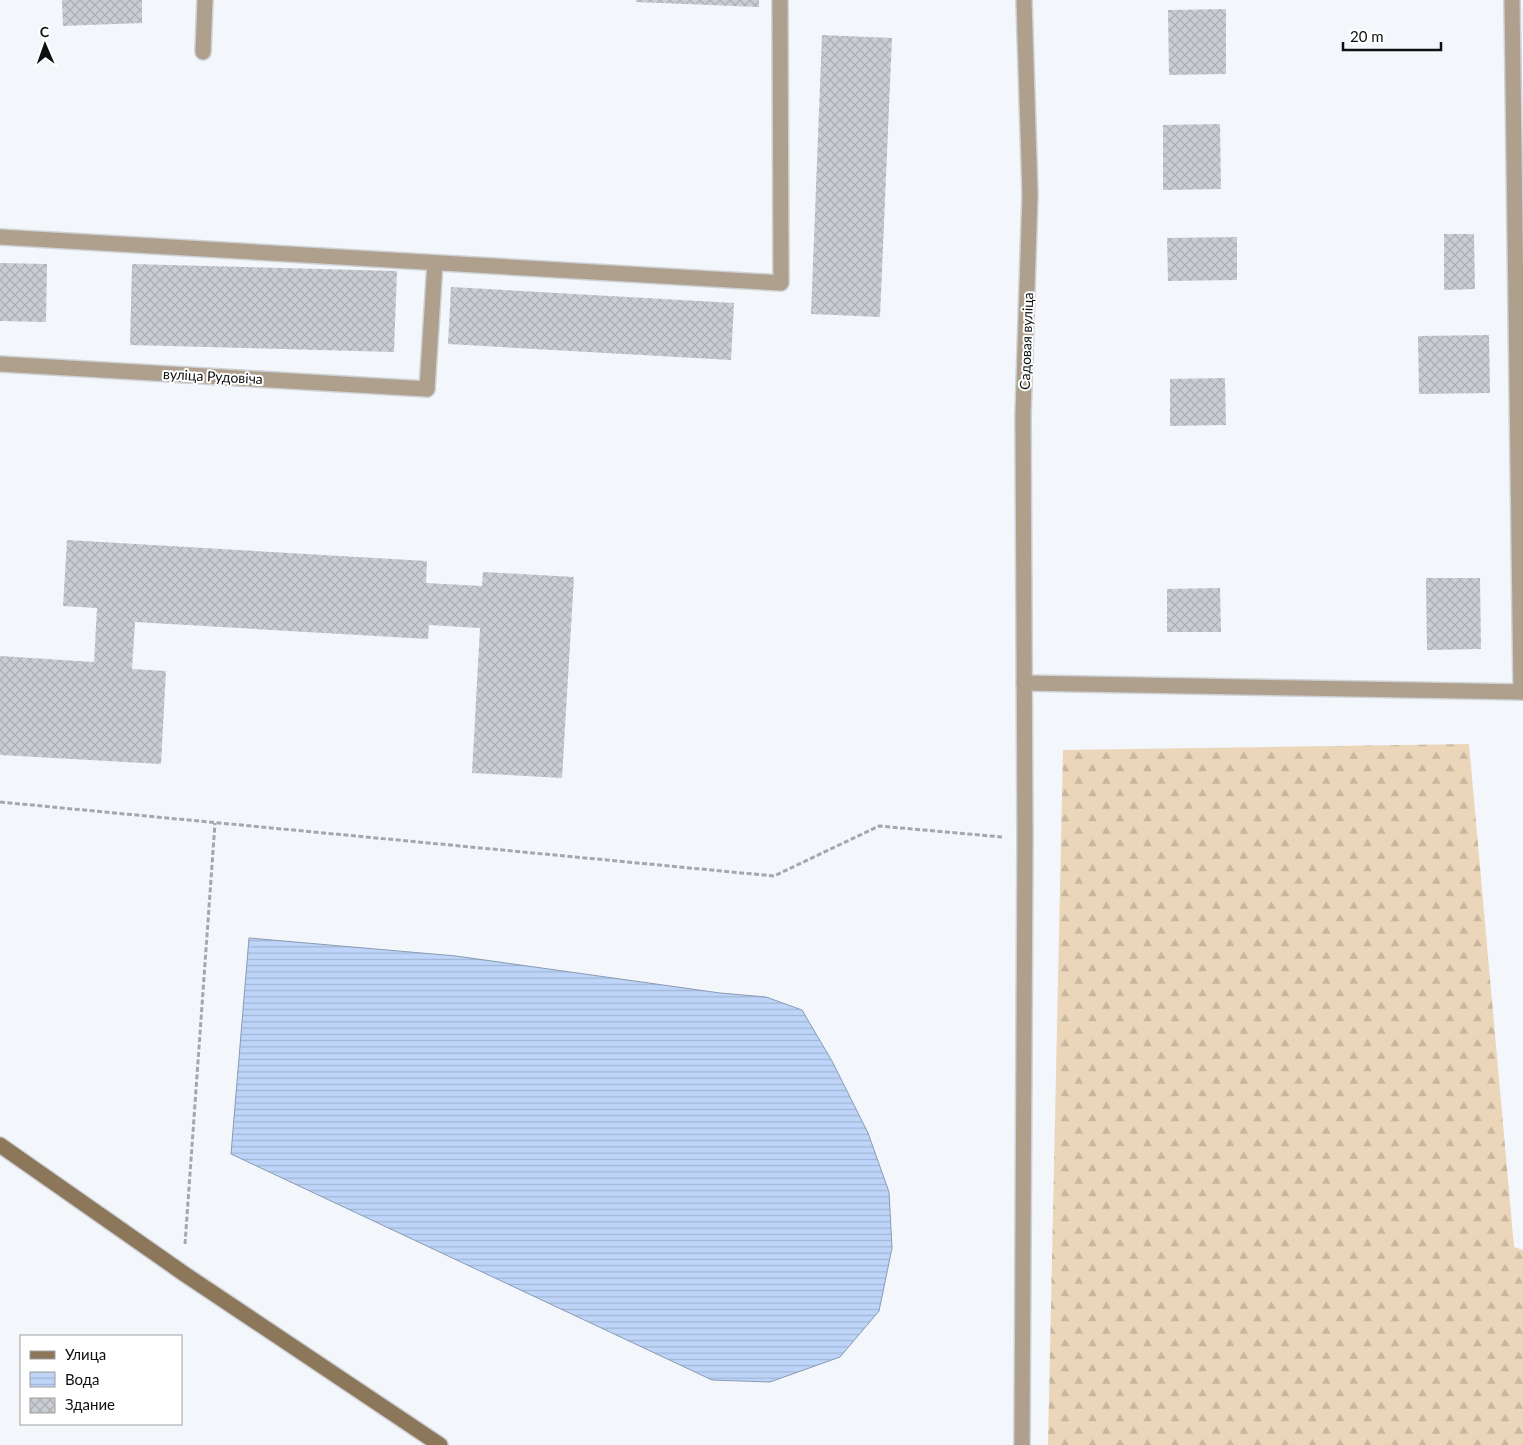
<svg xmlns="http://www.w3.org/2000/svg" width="1523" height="1445" viewBox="0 0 1523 1445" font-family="Lato,sans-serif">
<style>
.forest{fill:url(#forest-firs)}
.water{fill:url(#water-rules);stroke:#899ab3}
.building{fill:url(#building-cross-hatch)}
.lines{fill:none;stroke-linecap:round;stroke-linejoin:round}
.lane-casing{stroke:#ced1d5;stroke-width:18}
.street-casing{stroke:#ced1d5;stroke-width:18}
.secondary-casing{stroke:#ced1d5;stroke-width:18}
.path{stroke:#a5a8ab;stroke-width:3;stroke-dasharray:5 2.5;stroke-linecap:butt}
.lane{stroke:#aea08d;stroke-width:15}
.street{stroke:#aea08d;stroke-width:15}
.secondary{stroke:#8c775b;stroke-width:15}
.labels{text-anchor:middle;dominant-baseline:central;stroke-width:4;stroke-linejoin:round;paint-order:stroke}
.street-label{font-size:14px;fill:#0e0f10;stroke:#fff}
</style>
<defs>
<pattern id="forest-firs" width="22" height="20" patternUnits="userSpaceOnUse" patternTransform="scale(1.25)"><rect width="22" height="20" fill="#ebd6b9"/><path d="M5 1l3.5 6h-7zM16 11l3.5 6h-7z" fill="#c8b69e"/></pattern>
<pattern id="water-rules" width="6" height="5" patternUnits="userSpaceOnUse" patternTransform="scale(1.25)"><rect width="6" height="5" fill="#bed5f9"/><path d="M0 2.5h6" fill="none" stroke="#a2b6d4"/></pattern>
<pattern id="building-cross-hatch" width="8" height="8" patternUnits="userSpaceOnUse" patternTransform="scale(1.25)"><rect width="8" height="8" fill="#cacdd1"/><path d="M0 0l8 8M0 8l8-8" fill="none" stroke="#acafb2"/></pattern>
</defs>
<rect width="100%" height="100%" fill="#f3f6fa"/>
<!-- forest -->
<polygon class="forest" points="1469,744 1514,1247 1523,1250 1523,1445 1048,1445 1063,750"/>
<!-- water -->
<polygon class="water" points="249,938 456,956 720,993 766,997 802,1010 832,1061 868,1133 889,1192 892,1248 879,1311 840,1357 770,1382 712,1380 231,1154"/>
<!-- building -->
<g class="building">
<polygon points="62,0 142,0 142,23 63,26"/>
<polygon points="636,0 759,0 759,7 636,2"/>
<polygon points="1226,9 1226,74 1169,75 1168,10"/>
<polygon points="822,35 892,38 880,317 811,314"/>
<polygon points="1220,124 1221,189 1163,190 1163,125"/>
<polygon points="1444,234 1474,234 1475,289 1444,290"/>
<polygon points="1237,237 1237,280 1168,281 1167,238"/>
<polygon points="0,263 47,264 46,322 0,321"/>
<polygon points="132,264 397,271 394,352 130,345"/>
<polygon points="451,287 734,303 731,360 448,344"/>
<polygon points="1489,335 1490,393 1419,394 1418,336"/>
<polygon points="1225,378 1226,425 1170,426 1170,379"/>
<polygon points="67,540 427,561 426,583 482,586 483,572 574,577 562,778 472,773 480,628 429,625 428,639 135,622 132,669 166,671 161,764 0,755 0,656 94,662 97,608 63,606"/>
<polygon points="1426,578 1480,578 1481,649 1427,650"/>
<polygon points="1220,588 1221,632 1167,632 1167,589"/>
</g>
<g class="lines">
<!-- lane casing -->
<g class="lane-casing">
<g id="lane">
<polyline points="203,52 205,0"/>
<polyline points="0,237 781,283 780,0"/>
<polyline points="427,389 435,263"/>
</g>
</g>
<!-- street casing -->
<g class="street-casing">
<g id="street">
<polyline points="1512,0 1521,692"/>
<polyline points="0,364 427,389"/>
<polyline points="1024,683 1523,692"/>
<polyline points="1022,1445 1025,839 1023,415 1030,194 1024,0"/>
</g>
</g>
<!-- secondary casing -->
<g class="secondary-casing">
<polyline id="secondary" points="0,1145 183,1273 440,1445"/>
</g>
<!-- path -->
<g class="path">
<polyline points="0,802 774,876 879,826 1002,837"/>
<polyline points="185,1244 215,823"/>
</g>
<!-- lane -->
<use href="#lane" class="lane"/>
<!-- street -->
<use href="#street" class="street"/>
<!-- secondary -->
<use href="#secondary" class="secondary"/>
</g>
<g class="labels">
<!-- street labels -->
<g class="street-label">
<text transform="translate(1026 341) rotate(-88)">Садовая вуліца</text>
<text transform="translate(213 376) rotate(3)">вуліца Рудовіча</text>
</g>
</g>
<!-- legend -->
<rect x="20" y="1335" width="162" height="90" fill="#ffffff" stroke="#9f9f9f"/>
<rect x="30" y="1351" width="25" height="8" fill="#8c775b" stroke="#9f9f9f"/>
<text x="65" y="1360" font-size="15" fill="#0e0f10">Улица</text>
<rect x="30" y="1372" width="25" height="15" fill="url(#water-rules)" stroke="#9f9f9f"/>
<text x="65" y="1385" font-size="15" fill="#0e0f10">Вода</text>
<rect x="30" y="1398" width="25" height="15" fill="url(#building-cross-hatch)" stroke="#9f9f9f"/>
<text x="65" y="1410" font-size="15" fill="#0e0f10">Здание</text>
<!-- north arrow -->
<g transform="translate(45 45) rotate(358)" stroke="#ffffff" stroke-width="4" paint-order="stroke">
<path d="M0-4L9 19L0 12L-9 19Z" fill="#0e0f10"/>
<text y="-8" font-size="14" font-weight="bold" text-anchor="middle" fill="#0e0f10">С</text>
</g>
<!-- scale -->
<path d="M1343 42v8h98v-8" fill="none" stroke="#0e0f10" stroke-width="2.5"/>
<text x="1350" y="42" font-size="15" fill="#0e0f10" stroke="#ffffff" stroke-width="4" paint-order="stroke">20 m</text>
</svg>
